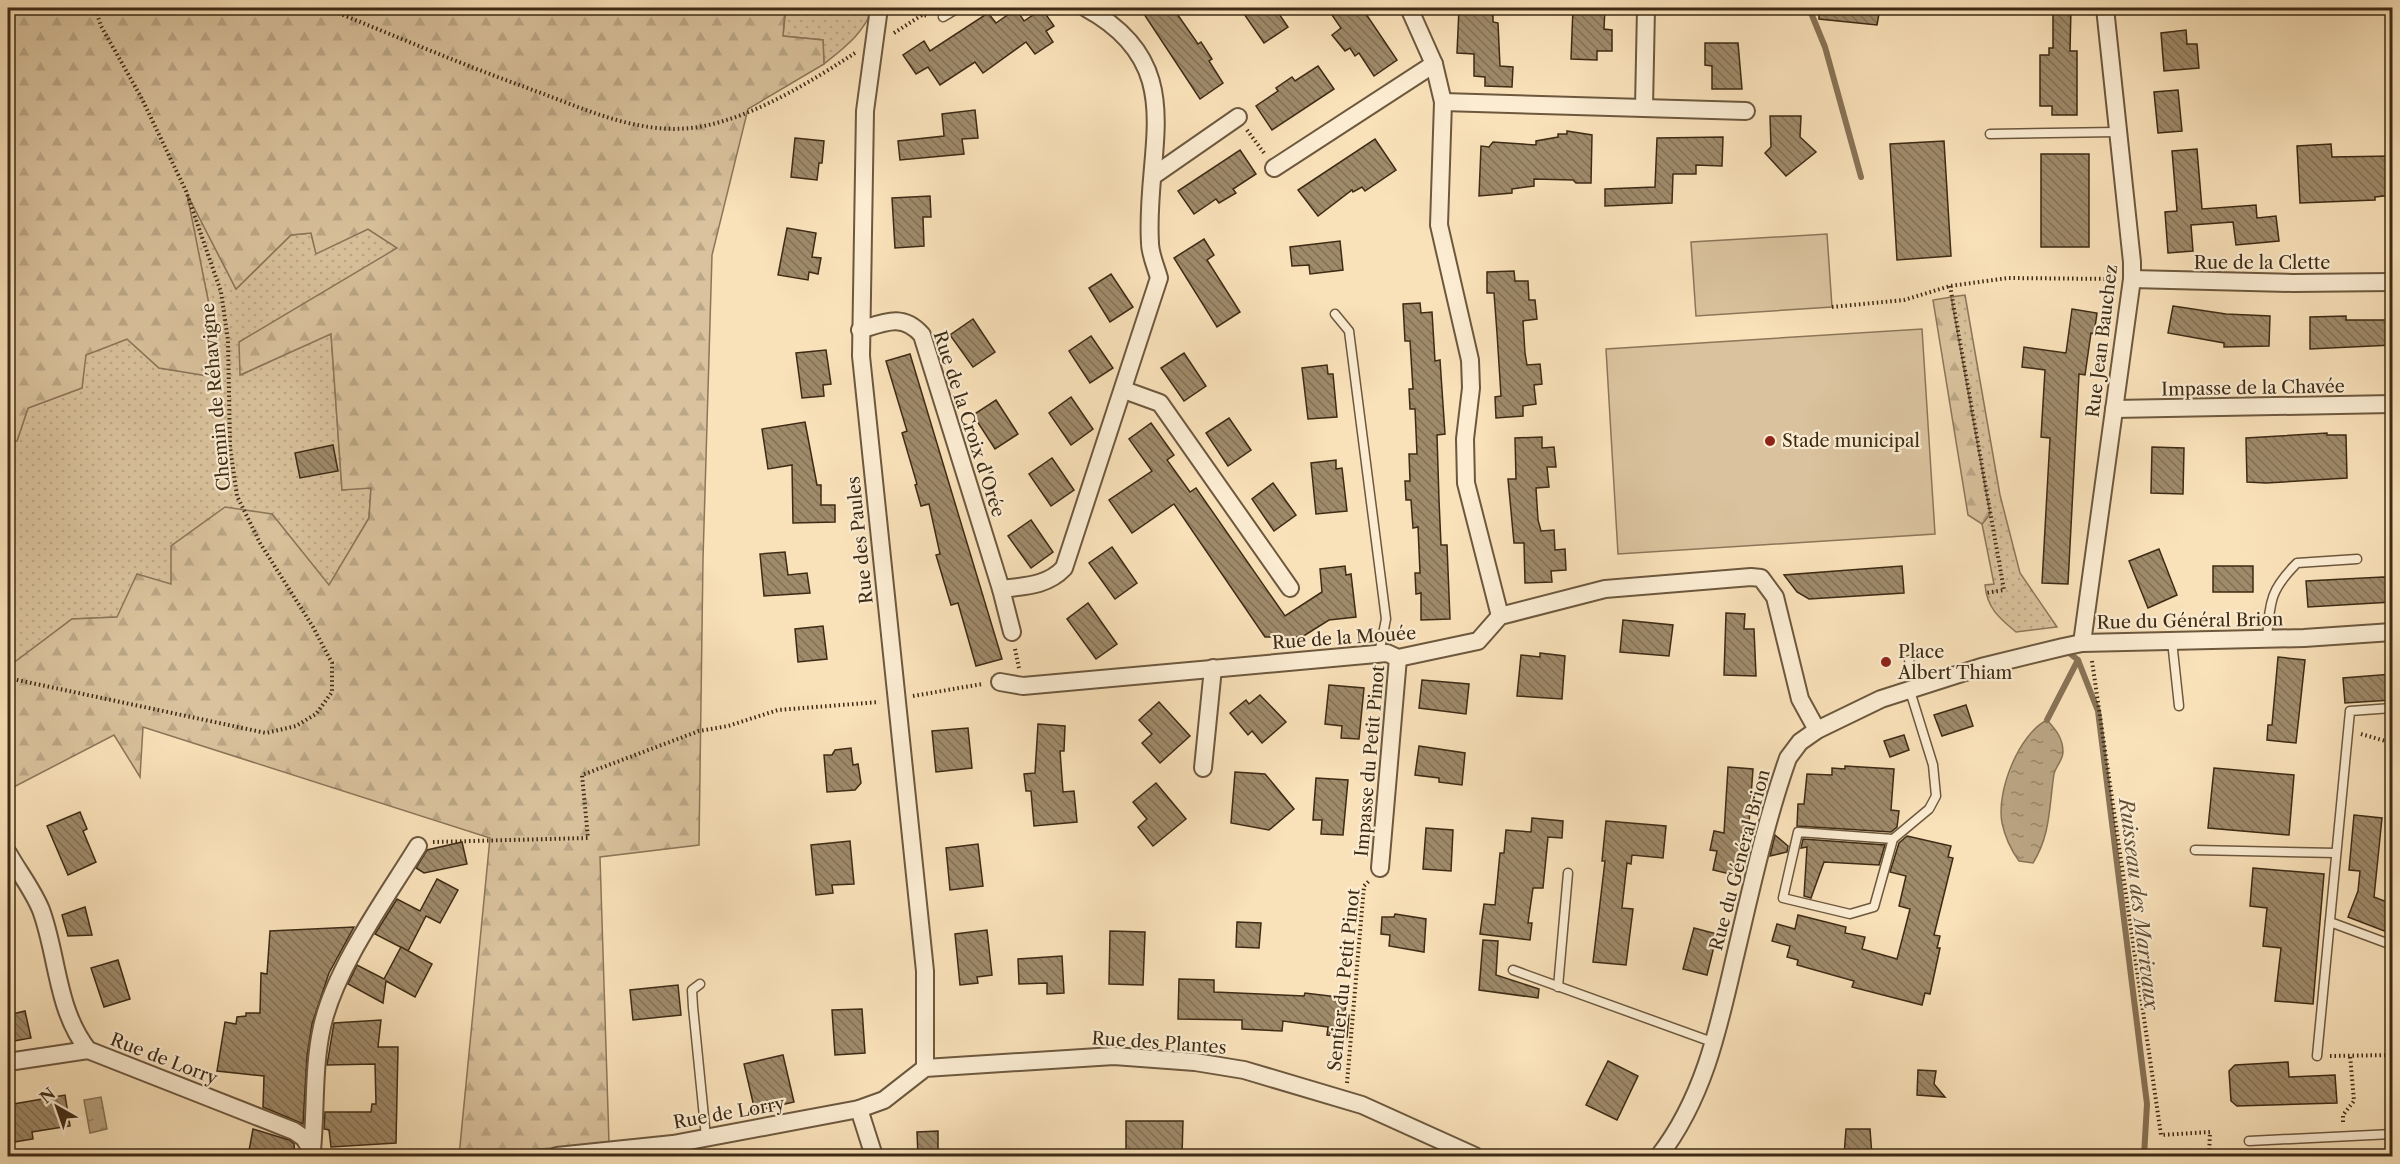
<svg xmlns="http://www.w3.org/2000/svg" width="2400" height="1164" viewBox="0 0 2400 1164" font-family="'Libre Caslon Text',serif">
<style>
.grass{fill:url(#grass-dots);stroke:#8c7659;stroke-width:1.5}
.forest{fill:url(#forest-firs);stroke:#8c7659;stroke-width:1.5}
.pitch{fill:#d9c29d;stroke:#8c7659;stroke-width:1.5}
.water{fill:url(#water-ripples);stroke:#887356;stroke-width:1.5}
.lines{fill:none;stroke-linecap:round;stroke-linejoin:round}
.stream{stroke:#887356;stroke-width:6}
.building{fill:url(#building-back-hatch);stroke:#3e2b15;stroke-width:1.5}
.service-casing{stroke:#6d583e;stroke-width:11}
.minor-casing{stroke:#6d583e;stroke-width:20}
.path{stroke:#3e2b15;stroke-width:4;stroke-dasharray:1.5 3;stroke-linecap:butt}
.service{stroke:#fbecd2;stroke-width:8}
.minor{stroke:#fbecd2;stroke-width:16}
.poi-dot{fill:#8f2418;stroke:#fbecd2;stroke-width:2}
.labels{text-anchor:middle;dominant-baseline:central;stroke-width:4.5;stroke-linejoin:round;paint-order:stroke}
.street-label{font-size:18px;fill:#3e2b15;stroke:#fbecd2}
.poi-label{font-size:18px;fill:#3e2b15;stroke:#fbecd2;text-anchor:start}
.water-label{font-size:20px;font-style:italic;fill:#634f35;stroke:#fbecd2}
</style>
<defs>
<pattern id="grass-dots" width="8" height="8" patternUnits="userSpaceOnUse" patternTransform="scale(1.5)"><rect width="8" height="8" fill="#d9c29d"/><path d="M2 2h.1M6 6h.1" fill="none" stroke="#bba786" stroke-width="1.8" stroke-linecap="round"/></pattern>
<pattern id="forest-firs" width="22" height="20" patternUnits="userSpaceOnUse" patternTransform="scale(1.5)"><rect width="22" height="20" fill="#d9c29d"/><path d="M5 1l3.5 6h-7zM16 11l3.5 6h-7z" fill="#bba786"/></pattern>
<pattern id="water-ripples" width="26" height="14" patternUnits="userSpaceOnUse" patternTransform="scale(1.5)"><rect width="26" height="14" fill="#b9a381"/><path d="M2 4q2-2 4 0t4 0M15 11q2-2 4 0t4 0" fill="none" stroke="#988568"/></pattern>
<pattern id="building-back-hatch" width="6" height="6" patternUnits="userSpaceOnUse" patternTransform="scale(1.5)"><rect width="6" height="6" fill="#9f8a6a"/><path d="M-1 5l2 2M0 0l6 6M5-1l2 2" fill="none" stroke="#837156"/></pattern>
</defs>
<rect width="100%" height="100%" fill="#f9e1b9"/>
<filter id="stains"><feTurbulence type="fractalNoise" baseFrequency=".00333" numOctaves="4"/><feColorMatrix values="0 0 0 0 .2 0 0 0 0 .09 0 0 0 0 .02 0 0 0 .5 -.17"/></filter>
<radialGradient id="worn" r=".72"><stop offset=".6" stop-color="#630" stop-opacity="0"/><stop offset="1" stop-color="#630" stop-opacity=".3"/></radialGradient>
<!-- grass -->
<g class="grass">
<path d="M786,8H873C863,34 845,47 824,64L823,40L783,36Z"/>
<polygon points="186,191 236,289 291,235 311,233 316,253 368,229 398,248 241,375 331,333 342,490 371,487 369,518 329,586 272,514 171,585 117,617 72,619 8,667 8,444 17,441 28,408 82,388 85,355 127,339 159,368 214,376 216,340"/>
<path d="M1965,295L2000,495L2020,573L2057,627L2016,632C1999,618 1987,608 1985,585L1994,584L1982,524L1990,514L1951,297Z"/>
</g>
<!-- forest -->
<g class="forest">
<polygon points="8,8 785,8 783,36 823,40 824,64 748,109 712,255 703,559 699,845 600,857 609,1143 459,1156 490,838 143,727 140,777 114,735 8,790 8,667 72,619 117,617 137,574 171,584 171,546 225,507 272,514 329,585 369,518 371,488 342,490 331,334 240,375 239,342 397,248 368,229 316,254 311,233 291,235 236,289 187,194 216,340 214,377 159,368 127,339 86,355 82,388 28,408 17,441 8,444"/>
<polygon points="1951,297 1990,514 1982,524 1968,515 1933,300"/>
</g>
<!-- pitch -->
<g class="pitch">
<polygon points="1827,234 1832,307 1696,316 1691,242"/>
<polygon points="1922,329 1935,534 1618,554 1606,349"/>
</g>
<!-- water -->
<g class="water">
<path d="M2047,720C2056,730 2063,738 2063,752C2063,760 2056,766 2054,774C2049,806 2051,834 2033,863L2019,861C2011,850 2005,837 2002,823C1996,791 2019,734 2047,720Z"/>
<polygon points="101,1097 107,1129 90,1133 84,1100"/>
</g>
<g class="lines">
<!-- stream -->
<g class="stream">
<polyline points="1809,8 1825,47 1861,177"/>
<polyline points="2078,660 2098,711 2147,1104 2144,1156"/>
<polyline points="2047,720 2078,660 2068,652"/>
</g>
</g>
<!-- building -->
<g class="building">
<polygon points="1140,8 1173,8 1198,44 1201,42 1212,59 1209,61 1223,83 1200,99"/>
<polygon points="1240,8 1275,8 1288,27 1264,43"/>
<polygon points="1343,8 1362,8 1397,60 1374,76 1359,53 1355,56 1350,48 1345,51 1332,35 1341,28 1332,15"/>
<polygon points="1459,8 1493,8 1493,22 1498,23 1500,66 1513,67 1512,87 1485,86 1485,77 1474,76 1474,54 1457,53"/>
<polygon points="1573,8 1605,8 1604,29 1612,30 1612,51 1597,51 1597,60 1571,59"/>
<polygon points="1819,8 1880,8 1877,25 1819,19"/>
<polygon points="2053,8 2071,8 2070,51 2077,51 2077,115 2052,115 2052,106 2040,106 2040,55 2049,55 2049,48 2053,48"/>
<polygon points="1016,9 1024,21 1042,9 1054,26 1046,31 1053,42 1035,54 1026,42 983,73 975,62 940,85 928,67 916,74 903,55 924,41 930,51 988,13 996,23"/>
<polygon points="2186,30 2187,44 2197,44 2199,68 2164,71 2161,33"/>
<polygon points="1705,43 1738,43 1742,89 1712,89 1712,66 1705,65"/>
<polygon points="1318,66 1334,89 1272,130 1256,106 1278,91 1276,88 1292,77 1295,81"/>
<polygon points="2178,90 2182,131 2158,133 2154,92"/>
<polygon points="975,110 978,138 962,139 964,154 900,160 898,141 944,136 942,114"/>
<polygon points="1770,116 1801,116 1800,137 1816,152 1786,176 1765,153 1771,147"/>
<polygon points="1567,131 1592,135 1591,183 1576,183 1573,180 1534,179 1534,186 1512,189 1512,193 1479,196 1481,146 1489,147 1493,142 1536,145 1536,141 1558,137 1558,134 1567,134"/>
<polygon points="1723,137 1722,166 1696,165 1696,174 1673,174 1672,203 1605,206 1605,189 1655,187 1657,138"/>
<polygon points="795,138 824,141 822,163 819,163 817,180 791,177"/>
<polygon points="1375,139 1396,170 1365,191 1362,187 1353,192 1352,190 1318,216 1298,190"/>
<polygon points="1944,141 1951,256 1897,260 1890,144"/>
<polygon points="2331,144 2332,157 2392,156 2392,195 2375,197 2375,200 2300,203 2297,146"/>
<polygon points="2197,149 2202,209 2256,205 2257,218 2276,216 2279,241 2236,245 2233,222 2191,225 2193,251 2168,253 2165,212 2177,211 2172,151"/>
<polygon points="1240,150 1256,174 1233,189 1236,193 1219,203 1216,199 1194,214 1178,191"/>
<rect x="2041" y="154" width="48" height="93"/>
<polygon points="930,196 931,217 923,217 924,246 895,248 892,198"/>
<polygon points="787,228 816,233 812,257 821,258 818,274 809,272 808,280 778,275"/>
<polygon points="1204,239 1214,255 1207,260 1240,312 1217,327 1174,258"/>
<polygon points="1340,241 1343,270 1310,274 1309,265 1292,266 1290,247"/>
<polygon points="1514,271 1515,281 1528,281 1529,300 1535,300 1537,319 1523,321 1525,353 1527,365 1540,364 1542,384 1534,385 1536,404 1523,406 1523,416 1496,418 1495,397 1501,396 1497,333 1494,293 1487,293 1487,272"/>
<polygon points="1111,274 1133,307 1110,322 1089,288"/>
<polygon points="1420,303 1421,313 1432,312 1435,361 1440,360 1445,434 1437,435 1439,500 1441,545 1447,545 1450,619 1421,620 1421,593 1416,594 1415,573 1420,573 1418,527 1413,528 1411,500 1406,500 1405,481 1410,481 1409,454 1417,454 1415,409 1410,409 1409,389 1413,389 1410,341 1405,341 1403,304"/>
<polygon points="2173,306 2226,314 2270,316 2269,346 2224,347 2224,343 2168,333"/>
<polygon points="2072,309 2097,313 2094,334 2091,333 2085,375 2079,374 2068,584 2042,583 2050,438 2041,437 2045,370 2022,367 2024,347 2066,353"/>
<polygon points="2346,316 2346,320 2392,320 2392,345 2310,349 2310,317"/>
<polygon points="973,319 995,352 973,367 950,335"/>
<polygon points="1091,336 1113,368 1090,383 1069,351"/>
<polygon points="826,350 831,384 823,385 824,396 802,398 796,353"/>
<polygon points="1184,353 1206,386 1184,401 1161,368"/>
<polygon points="910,354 1002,659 976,666 958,603 951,605 936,555 940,554 929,504 921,506 915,485 917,484 902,433 907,431 886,361"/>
<polygon points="1327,365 1328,374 1333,374 1337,417 1308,419 1302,368"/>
<polygon points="1071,397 1093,429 1071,445 1049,413"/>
<polygon points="996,400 1018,434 995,449 973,415"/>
<polygon points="1229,418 1251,450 1228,466 1206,433"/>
<polygon points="805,422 817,485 821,485 821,505 835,505 835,522 793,523 792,465 768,469 762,429"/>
<polygon points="1151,423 1174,455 1167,460 1190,492 1196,488 1285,616 1322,592 1320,569 1345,566 1346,575 1351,574 1356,617 1329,620 1302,637 1265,637 1174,504 1132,533 1109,500 1152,471 1129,439"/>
<polygon points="2327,433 2327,435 2346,435 2347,478 2266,483 2247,482 2246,438"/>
<polygon points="1542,437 1542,448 1554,447 1556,467 1547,467 1549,487 1536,488 1538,520 1541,531 1554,530 1555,550 1565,549 1566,570 1551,571 1552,582 1525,583 1524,543 1514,543 1508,479 1516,479 1515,438"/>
<polygon points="333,445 338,471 300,478 295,453"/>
<polygon points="2152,447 2184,448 2183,494 2151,493"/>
<polygon points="1052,458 1074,490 1051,506 1029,474"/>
<polygon points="1336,460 1336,469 1342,468 1347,511 1316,514 1311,463"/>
<polygon points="1273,483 1296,515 1274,531 1252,499"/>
<polygon points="1031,520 1053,552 1031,568 1008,536"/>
<polygon points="1112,547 1137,583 1115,599 1089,563"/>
<polygon points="2159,549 2177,595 2148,608 2129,561"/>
<polygon points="785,552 788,575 807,573 810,593 764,596 760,554"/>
<polygon points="1902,566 1904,593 1809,599 1797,592 1784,575"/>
<rect x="2213" y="566" width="40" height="26"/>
<polygon points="2383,577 2392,578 2392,602 2308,607 2306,581"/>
<polygon points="1088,603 1117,644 1096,659 1067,619"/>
<polygon points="1726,613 1745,614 1744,629 1754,629 1756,676 1724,675"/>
<polygon points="1623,620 1673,625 1669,656 1620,652"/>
<polygon points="823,626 827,659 798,662 795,629"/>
<polygon points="1540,653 1565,656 1562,699 1517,696 1521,655 1540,657"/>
<polygon points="2278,657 2305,660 2296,743 2267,740 2268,725 2272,725"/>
<polygon points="2392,674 2392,700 2345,703 2343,678"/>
<polygon points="1422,680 1469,684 1466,714 1419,708"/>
<polygon points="1329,685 1364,688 1359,739 1341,738 1342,726 1325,724"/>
<polygon points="1260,695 1286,722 1262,743 1252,731 1248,735 1230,713 1246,700 1249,704"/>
<polygon points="1159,702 1190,736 1160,763 1142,743 1152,734 1139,720"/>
<polygon points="1966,705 1973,726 1942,736 1934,715"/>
<polygon points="1038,724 1065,726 1064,751 1060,751 1063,792 1074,791 1077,822 1034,826 1031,791 1026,791 1024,774 1035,773"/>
<polygon points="968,728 972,768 936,772 932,731"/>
<polygon points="1904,735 1909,750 1890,757 1884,741"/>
<polygon points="1419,746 1465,753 1462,785 1439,782 1439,778 1415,775"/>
<polygon points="851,748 853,765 858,764 861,783 855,790 827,792 824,755 832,755 835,750"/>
<polygon points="1845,766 1894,769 1891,810 1899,811 1897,827 1891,832 1797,826 1798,804 1804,804 1807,774 1832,775 1832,768 1845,769"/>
<polygon points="1728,767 1753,769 1749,823 1757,824 1747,862 1742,863 1739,876 1713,870 1717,851 1710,850 1714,831 1724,833"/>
<polygon points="2214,768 2294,775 2289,835 2208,828"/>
<polygon points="1235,772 1265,774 1294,809 1269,830 1231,823"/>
<polygon points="1316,778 1348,780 1343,835 1321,834 1322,820 1313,820"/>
<polygon points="1156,783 1186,819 1153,846 1138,827 1147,819 1133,802"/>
<polygon points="80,812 87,829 83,831 96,862 68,875 47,826"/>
<polygon points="2354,815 2382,818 2374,897 2392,904 2392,934 2348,917 2358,891 2360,871 2349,870"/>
<polygon points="1532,818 1563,821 1562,838 1548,837 1543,888 1533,888 1528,923 1532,923 1530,940 1480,934 1484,904 1495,905 1500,853 1504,853 1506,830 1531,832"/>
<polygon points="1606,821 1666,826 1663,858 1632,855 1631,864 1627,863 1622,908 1633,909 1626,965 1593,962 1605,861 1602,861"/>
<polygon points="1426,828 1453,830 1451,871 1423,869"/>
<polygon points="1775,835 1788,846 1787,852 1770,856"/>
<polygon points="1907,836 1951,846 1948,857 1953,858 1934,935 1940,936 1937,948 1940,948 1930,994 1925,993 1922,1005 1852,987 1854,981 1797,965 1798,960 1787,957 1790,946 1772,941 1777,924 1795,929 1798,915 1846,927 1845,933 1865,937 1862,949 1897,959 1910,909 1899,906 1906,876 1890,872 1899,843"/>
<polygon points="1803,839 1885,845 1879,865 1824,862 1811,898 1804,896 1807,847 1801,848"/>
<polygon points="850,841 854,884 832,885 833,893 816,895 811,845"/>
<polygon points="462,842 467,864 424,873 416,868 427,850"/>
<polygon points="978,844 983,886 950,890 946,848"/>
<polygon points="2253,868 2324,874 2313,1004 2275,1001 2281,948 2263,946 2267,908 2250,906"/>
<polygon points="437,879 458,890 440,923 426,916 408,951 375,934 397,899 420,911"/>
<polygon points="85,907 92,935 68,936 62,915"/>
<polygon points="1395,914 1426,919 1424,952 1389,946 1390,935 1381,934 1382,917 1394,917"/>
<polygon points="1237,922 1261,923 1259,948 1236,947"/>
<polygon points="354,927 329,973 312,1024 307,1056 303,1124 301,1123 263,1107 264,1076 217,1071 225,1022 236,1024 237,1017 246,1016 246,1013 260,1013 261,973 267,974 270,931"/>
<polygon points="1694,928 1717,934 1707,975 1683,969"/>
<polygon points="987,930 992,975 977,977 978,983 960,985 955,934"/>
<polygon points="1110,931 1145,932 1143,985 1109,984"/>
<polygon points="1483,940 1498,941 1496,975 1539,989 1538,998 1479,990"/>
<polygon points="401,947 432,964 415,997 386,981 383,1003 348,984 357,965 384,979"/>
<polygon points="1062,956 1064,993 1047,994 1047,983 1019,984 1018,959"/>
<polygon points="118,960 130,999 104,1007 91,968"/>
<polygon points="1179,979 1214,980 1214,992 1304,996 1305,993 1346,998 1345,1014 1349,1015 1347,1037 1327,1035 1328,1027 1283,1021 1282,1031 1242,1029 1242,1020 1178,1019"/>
<polygon points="678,985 681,1015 633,1020 630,990"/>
<polygon points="862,1009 865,1053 835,1055 832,1010"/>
<polygon points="25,1011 31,1038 8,1042 8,1015"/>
<polygon points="381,1020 378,1047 398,1047 396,1143 331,1147 329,1130 324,1129 325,1112 371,1112 372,1104 376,1104 375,1064 327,1065 334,1023"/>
<polygon points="783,1055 794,1102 755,1111 744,1064"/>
<polygon points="1608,1061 1638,1076 1617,1120 1586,1105"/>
<polygon points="2288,1062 2289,1077 2335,1075 2337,1103 2237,1106 2231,1101 2229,1071 2235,1065"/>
<polygon points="1918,1070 1936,1071 1934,1084 1945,1097 1917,1095"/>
<polygon points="65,1095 70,1126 32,1132 33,1139 8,1143 8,1105"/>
<polygon points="1126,1121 1183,1121 1182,1156 1126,1156"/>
<polygon points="253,1129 289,1140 294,1144 295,1156 248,1156"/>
<polygon points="1846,1129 1870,1129 1872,1156 1844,1156"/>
<polygon points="938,1131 938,1156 918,1156 917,1132"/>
</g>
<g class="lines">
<!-- service casing -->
<g class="service-casing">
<g id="service">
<polyline points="943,17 958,8"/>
<polyline points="1990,134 2117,132"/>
<polyline points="1335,314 1349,331 1386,619 1379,654"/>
<path d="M2267,639C2270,601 2270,590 2297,563L2357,559"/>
<polyline points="2172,641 2179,706"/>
<polyline points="1909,660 1917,688"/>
<polyline points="1893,839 1798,832 1783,898 1850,914 1874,907 1893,839 1929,809 1936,796 1933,765 1910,691"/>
<polyline points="2195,850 2336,853"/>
<polyline points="2330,922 2392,945"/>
<polyline points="1513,970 1715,1043"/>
<polyline points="700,984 692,990 693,1007 706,1137"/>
<polyline points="1558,987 1568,873"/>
<polyline points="2317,1056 2350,711 2392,708"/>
<polyline points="2249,1141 2392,1134"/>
</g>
</g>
<!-- minor casing -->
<g class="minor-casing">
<g id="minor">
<polyline points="879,8 865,111 861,356 925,971 925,1068"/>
<polyline points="1409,8 1434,64 1443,102 1439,225 1470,360 1471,388 1465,439 1466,483 1500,616"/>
<polyline points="1443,102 1746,111"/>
<polyline points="1644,107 1646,8"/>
<polyline points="1274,168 1434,64"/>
<polyline points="1153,176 1238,117"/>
<polyline points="2132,279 2293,283 2392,282"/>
<path d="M860,330C885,322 903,313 922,335L1001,589L1012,632"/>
<polyline points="1124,390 1160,403 1290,588"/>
<polyline points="2114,409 2392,404"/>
<path d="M1001,589C1025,586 1047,586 1064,568L1159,278C1156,267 1150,254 1150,243C1144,148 1192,66 1086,8"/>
<polyline points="2082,643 2132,279 2132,262 2105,8"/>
<polyline points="1000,682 1023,686 1387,653 1398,658 1478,641 1500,616 1605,589 1751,577 1761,578 1775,597 1800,699 1817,730"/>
<polyline points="1203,768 1213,668"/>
<path d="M8,853C18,871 33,890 41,910C58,956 56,1009 88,1050L294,1131L304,1138L315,1156"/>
<polyline points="1380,868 1398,658"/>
<polyline points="8,1062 88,1050"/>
<polyline points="859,1109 874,1156"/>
<path d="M312,1150C316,1109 313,1067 322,1027C335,968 386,898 418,846"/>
<polyline points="557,1156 673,1144 859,1109 884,1100 925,1068 1114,1056 1195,1062 1244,1070 1362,1105 1475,1156"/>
<path d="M1659,1156C1703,1099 1718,1031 1734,961C1750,894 1765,823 1788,758L1800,742L1817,730L1881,699L1981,667L2063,647L2082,643L2304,638L2392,632"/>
</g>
</g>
<!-- path -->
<g class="path">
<path d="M326,8C395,36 463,65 533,90C588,110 644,138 704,126C757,115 810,82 855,53"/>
<polyline points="894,33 922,15 929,16"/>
<polyline points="1247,130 1264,153"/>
<polyline points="1950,286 2004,590 1986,593"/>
<polyline points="1832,307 1904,300 1950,286 2008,278 2116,279"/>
<polyline points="1015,649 1019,668"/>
<polyline points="2092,661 2161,1135 2210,1132 2209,1156"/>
<polyline points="8,678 266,733 296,726 316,714 332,692 332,663 313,627 260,543 237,496 230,447 228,340 221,292 186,191 141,97 101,26 95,8"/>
<polyline points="913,696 982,684"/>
<polyline points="2361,734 2392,743"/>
<polyline points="433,842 588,838 582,775 699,731 728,726 778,710 879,702"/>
<polyline points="2330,1056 2392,1055"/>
<polyline points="1347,1083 1364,886 1370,880"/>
<polyline points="2343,1122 2343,1115 2354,1101 2350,1055"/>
</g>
<!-- service -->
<use href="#service" class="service"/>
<!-- minor -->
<use href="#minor" class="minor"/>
</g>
<!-- markers -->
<g class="poi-dot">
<circle cx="1770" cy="441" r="6"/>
<circle cx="1886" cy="662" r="6"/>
</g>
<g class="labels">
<!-- street labels -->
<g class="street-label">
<text x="2262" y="263">Rue de la Clette</text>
<text transform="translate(2102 341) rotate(-83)">Rue Jean Bauchez</text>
<text transform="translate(2253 388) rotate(-1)">Impasse de la Chavée</text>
<text transform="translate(216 397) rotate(-95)">Chemin de Réhavigne</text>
<text transform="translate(969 424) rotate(72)">Rue de la Croix d'Orée</text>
<text transform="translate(860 540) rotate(-96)">Rue des Paules</text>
<text transform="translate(2190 621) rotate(-1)">Rue du Général Brion</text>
<text transform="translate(1344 638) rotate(-4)">Rue de la Mouée</text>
<text transform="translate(1370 761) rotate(-85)">Impasse du Petit Pinot</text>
<text transform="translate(1740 860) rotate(-75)">Rue du Général Brion</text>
<text transform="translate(1344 980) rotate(-84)">Sentier du Petit Pinot</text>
<text transform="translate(1159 1043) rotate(4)">Rue des Plantes</text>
<text transform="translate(164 1059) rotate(21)">Rue de Lorry</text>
<text transform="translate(729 1113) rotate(-10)">Rue de Lorry</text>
</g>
<!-- poi labels -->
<g class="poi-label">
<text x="1782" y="441">Stade municipal</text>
<text x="1898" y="652">Place<tspan x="1898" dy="21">Albert Thiam</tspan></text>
</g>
<!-- water labels -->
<g class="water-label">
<text transform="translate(2139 904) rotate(83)">Ruisseau des Marivaux</text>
</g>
</g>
<!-- margin -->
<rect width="2400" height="1164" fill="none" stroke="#f9e1b9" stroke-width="30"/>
<rect x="9" y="9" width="2382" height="1146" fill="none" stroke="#3e2b15" stroke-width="3"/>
<rect x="15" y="15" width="2370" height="1134" fill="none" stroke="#3e2b15" stroke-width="1.5"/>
<!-- north arrow -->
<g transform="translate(57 1107) rotate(320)" stroke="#fbecd2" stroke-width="4.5" paint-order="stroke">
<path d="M0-4.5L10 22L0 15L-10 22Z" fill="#3e2b15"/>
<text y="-9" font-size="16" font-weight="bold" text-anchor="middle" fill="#3e2b15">N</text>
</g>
<rect width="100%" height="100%" filter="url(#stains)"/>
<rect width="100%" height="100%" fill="url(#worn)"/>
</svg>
